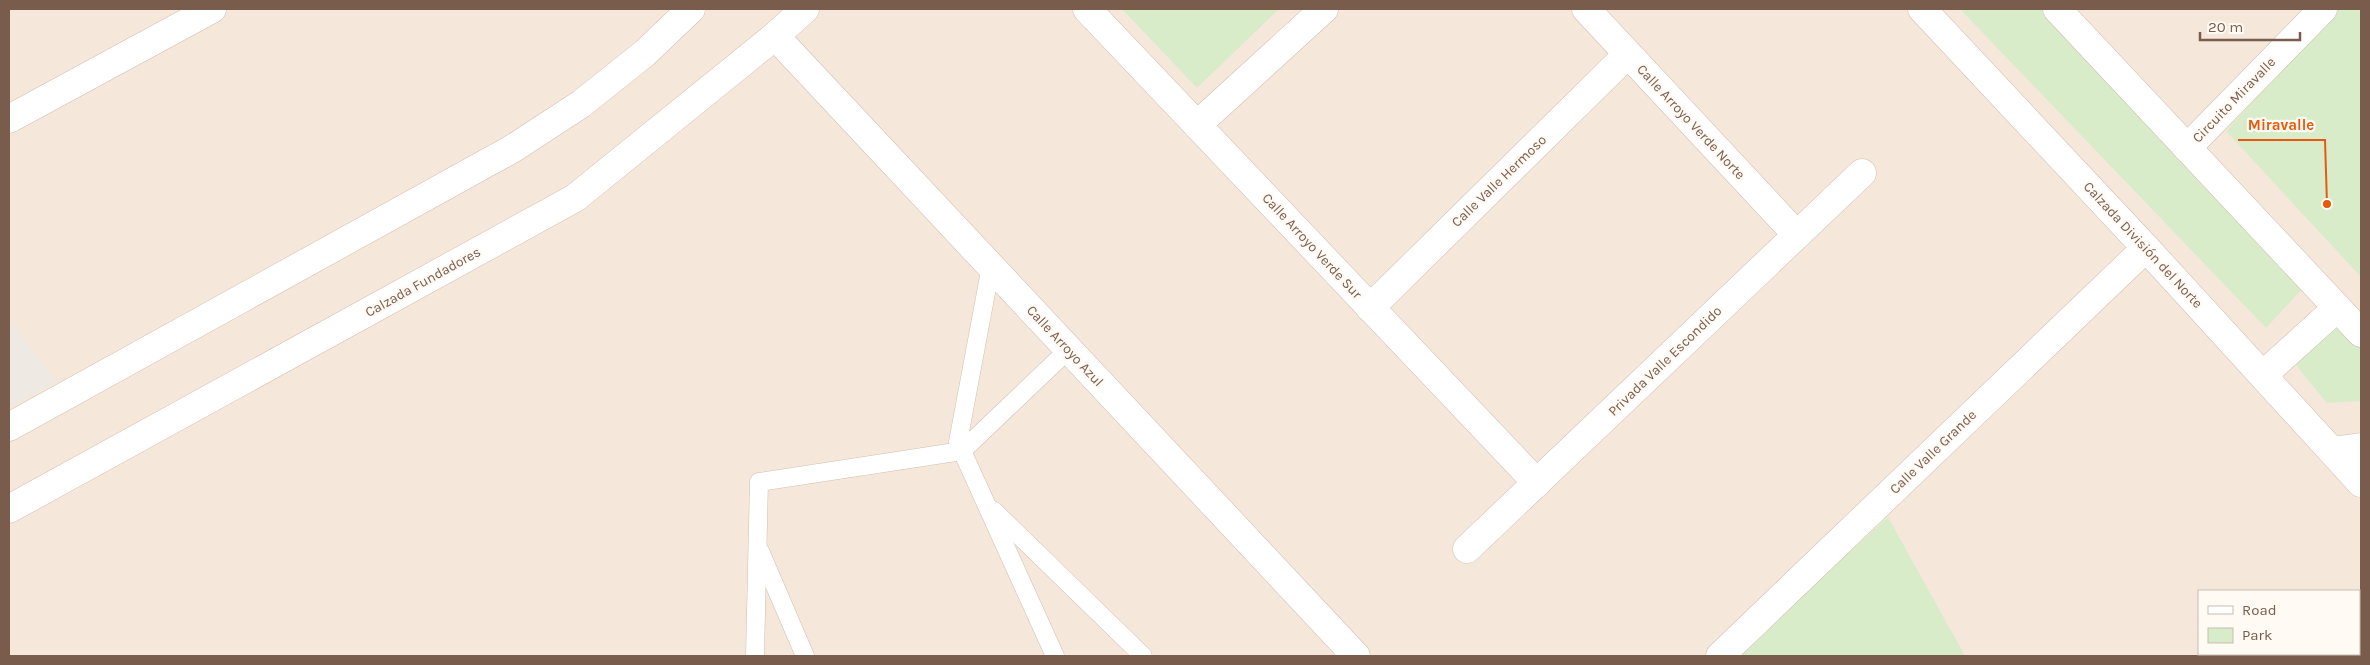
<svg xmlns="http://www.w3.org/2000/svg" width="2370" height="665" viewBox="0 0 2370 665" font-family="Karla,sans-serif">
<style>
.residential{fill:#f5e8da;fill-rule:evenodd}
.industrial{fill:#efe9e4}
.green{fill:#d8ecc9}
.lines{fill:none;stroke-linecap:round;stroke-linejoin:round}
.service-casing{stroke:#d1beb0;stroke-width:19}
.minor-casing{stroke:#d1beb0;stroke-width:29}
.tertiary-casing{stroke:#d1beb0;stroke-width:29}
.secondary-casing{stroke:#d6c0b0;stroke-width:29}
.service{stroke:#fff;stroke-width:18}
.minor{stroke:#fff;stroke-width:28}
.tertiary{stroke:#fff;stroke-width:28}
.secondary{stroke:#fff;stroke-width:28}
.labels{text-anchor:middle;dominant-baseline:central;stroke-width:4.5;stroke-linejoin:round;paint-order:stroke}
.street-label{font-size:14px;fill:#7a5c4d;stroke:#fffaf3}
.leader{fill:none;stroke:#e8590c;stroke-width:2}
.callout-dot{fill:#e8590c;stroke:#fffaf3;stroke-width:2}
.callout-label{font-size:15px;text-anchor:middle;font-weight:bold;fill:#e8590c;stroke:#fffaf3;stroke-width:4.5;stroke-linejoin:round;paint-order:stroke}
</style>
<rect width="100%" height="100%" fill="#fdf6ec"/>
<!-- residential -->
<path class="residential" d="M9,9H2361V656H9ZM2199,591H2359V654H2199Z"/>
<!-- industrial -->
<polygon class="industrial" points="9,318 56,382 9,407"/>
<!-- green -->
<g class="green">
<polygon points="1122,9 1279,9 1197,88"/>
<polygon points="1960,9 2044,9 2303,288 2266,328"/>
<polygon points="2338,9 2361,9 2361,277 2226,131"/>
<polygon points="2335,321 2361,349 2361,401 2327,403 2291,359"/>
<polygon points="1888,517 1965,656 1737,656"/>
</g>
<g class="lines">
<!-- service casing -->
<g class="service-casing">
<g id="service">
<polyline points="991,266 958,442 1055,656"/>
<polyline points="993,510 1143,656"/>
<polyline points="760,551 805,656"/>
<polyline points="755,656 759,482 962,451 1068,350"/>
</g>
</g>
<!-- minor casing -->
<g class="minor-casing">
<g id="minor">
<polyline points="1087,9 1537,483"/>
<polyline points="1586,9 1797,235"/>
<polyline points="775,36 1356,656"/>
<polyline points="9,119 212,9"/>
<polyline points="1197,125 1324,9"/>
<polyline points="2187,148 2323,9"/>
<polyline points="1370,308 1628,54"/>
<polyline points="2332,451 2361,447"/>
<polyline points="1467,549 1862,173"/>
<polyline points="1720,656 2146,248"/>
</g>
</g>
<!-- tertiary casing -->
<g class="tertiary-casing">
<g id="tertiary">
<polyline points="1922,9 2146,248 2361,483"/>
<polyline points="2057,9 2361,333"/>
<polyline points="2263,375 2337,308"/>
</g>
</g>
<!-- secondary casing -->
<g class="secondary-casing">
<g id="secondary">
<polyline points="9,427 512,149 581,104 645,53 691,9"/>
<polyline points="9,509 575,198 775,36 805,9"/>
</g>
</g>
<!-- service -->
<use href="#service" class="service"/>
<!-- minor -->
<use href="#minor" class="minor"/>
<!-- tertiary -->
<use href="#tertiary" class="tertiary"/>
<!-- secondary -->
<use href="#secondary" class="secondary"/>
</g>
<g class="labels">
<!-- street labels -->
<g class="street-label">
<text transform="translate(2234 100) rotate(-46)">Circuito Miravalle</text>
<text transform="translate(1691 122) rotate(47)">Calle Arroyo Verde Norte</text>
<text transform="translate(1499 181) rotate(-44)">Calle Valle Hermoso</text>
<text transform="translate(2143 245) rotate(47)">Calzada División del Norte</text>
<text transform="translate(1312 246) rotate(47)">Calle Arroyo Verde Sur</text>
<text transform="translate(423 282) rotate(-29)">Calzada Fundadores</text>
<text transform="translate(1065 346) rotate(47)">Calle Arroyo Azul</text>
<text transform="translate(1665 361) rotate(-44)">Privada Valle Escondido</text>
<text transform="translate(1933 452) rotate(-44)">Calle Valle Grande</text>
</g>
</g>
<!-- callouts -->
<path class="leader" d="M2327 204L2325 140H2238"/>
<circle class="callout-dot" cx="2327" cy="204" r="5"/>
<g class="callout-label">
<text x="2281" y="130">Miravalle</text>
</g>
<!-- border -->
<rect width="2370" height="665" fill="none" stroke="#7a5c4d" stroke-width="20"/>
<!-- legend -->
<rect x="2198" y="590" width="162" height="65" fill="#fffaf3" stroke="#cabbb1"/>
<rect x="2208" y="606" width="25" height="8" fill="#ffffff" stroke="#cabbb1"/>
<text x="2242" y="615" font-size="15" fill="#7a5c4d">Road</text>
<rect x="2208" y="628" width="25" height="15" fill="#d8ecc9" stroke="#cabbb1"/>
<text x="2242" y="640" font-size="15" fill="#7a5c4d">Park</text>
<!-- scale -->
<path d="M2200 32v8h100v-8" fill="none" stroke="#7a5c4d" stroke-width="2.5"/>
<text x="2208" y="32" font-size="15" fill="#7a5c4d" stroke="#fffaf3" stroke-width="4" paint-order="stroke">20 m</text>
</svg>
